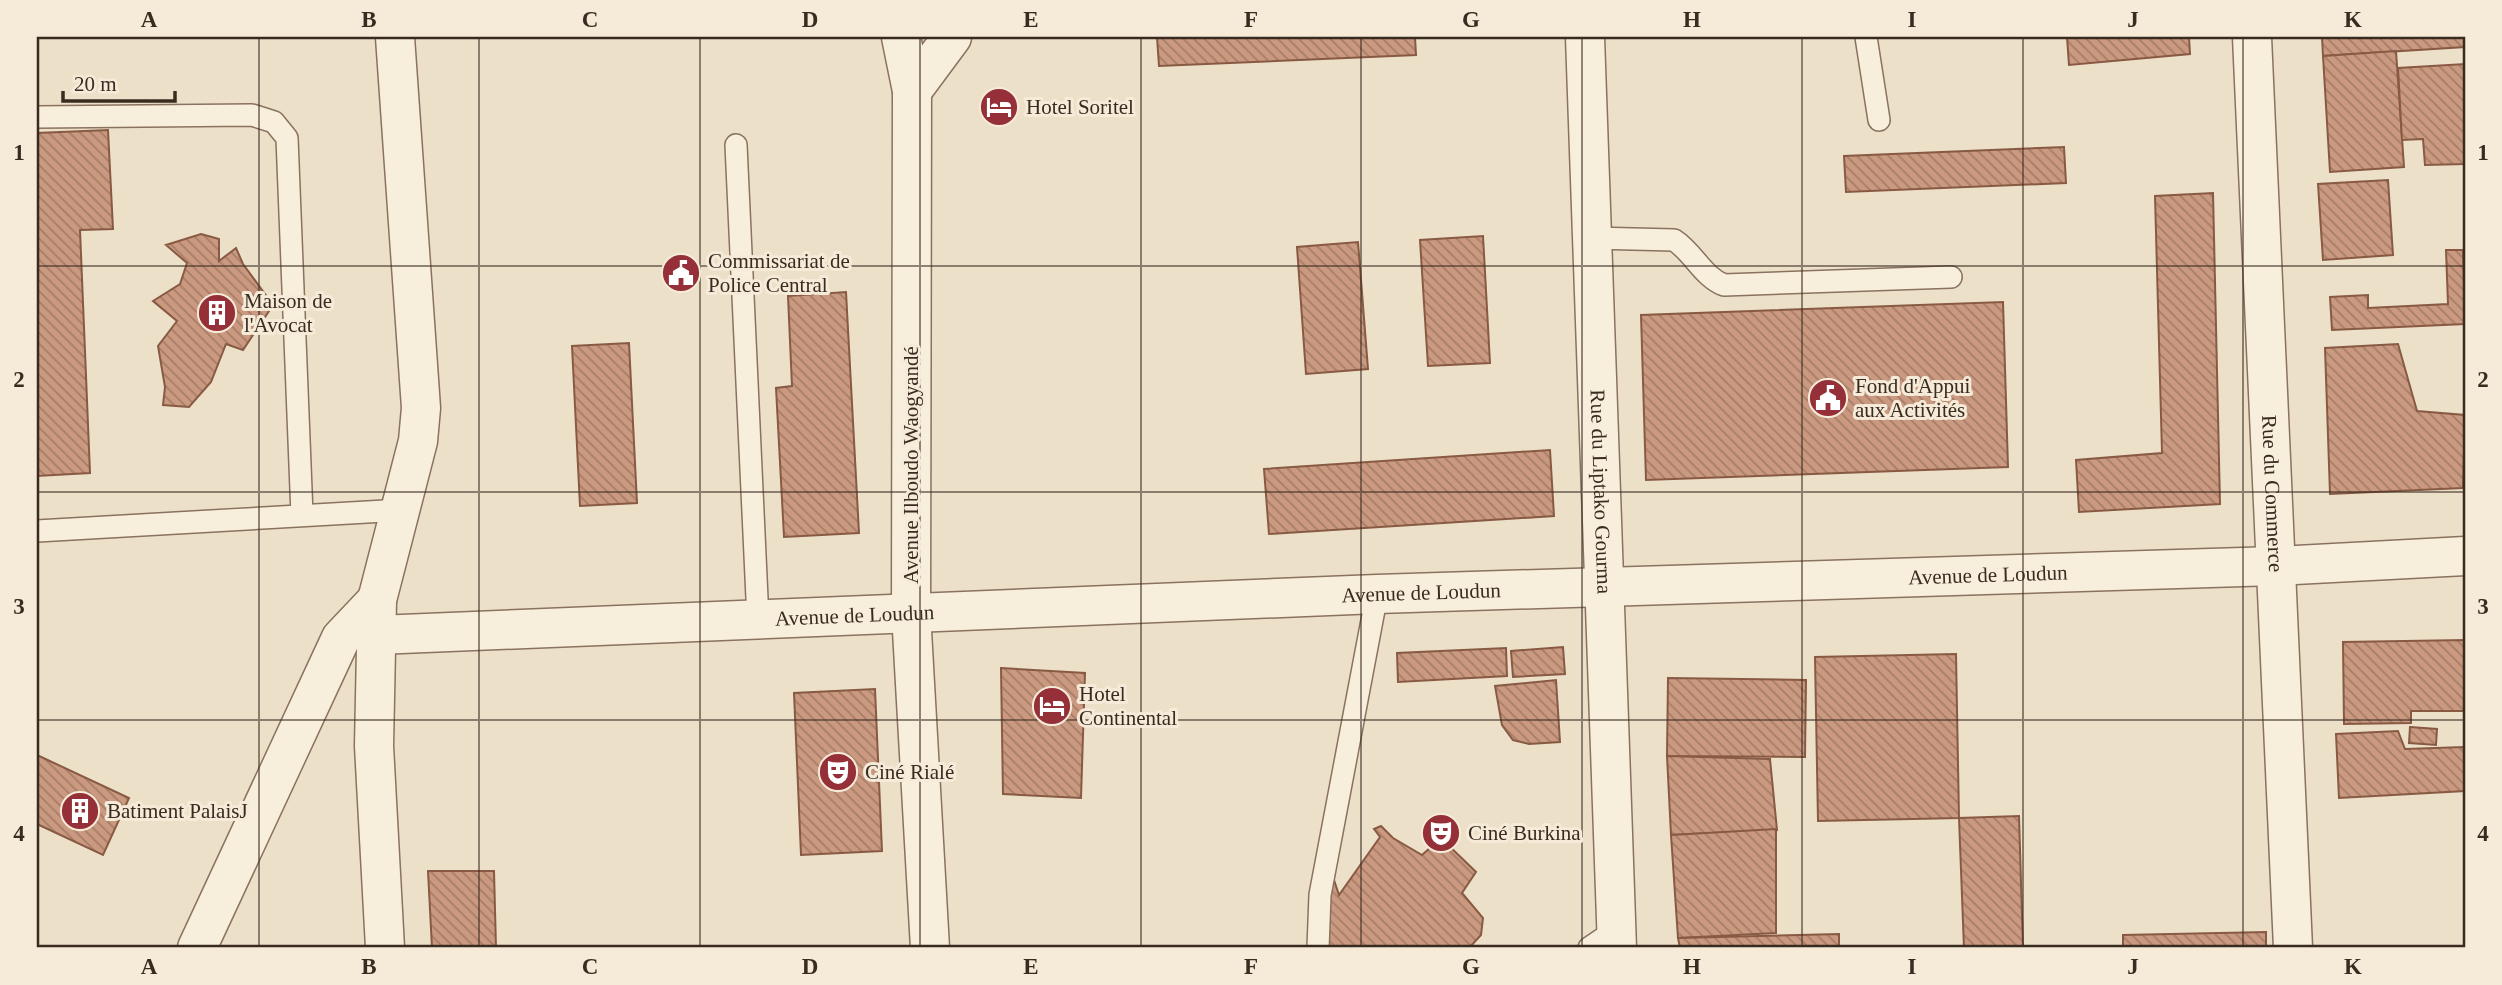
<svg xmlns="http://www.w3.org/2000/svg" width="2502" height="985" viewBox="0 0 2502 985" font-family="'Times New Roman',serif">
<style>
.building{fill:url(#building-back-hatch);stroke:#885a44;stroke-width:2}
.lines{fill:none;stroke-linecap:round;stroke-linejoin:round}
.service-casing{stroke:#89725e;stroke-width:24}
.minor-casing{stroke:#89725e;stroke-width:41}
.service{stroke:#f8eedc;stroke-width:21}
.minor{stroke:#f8eedc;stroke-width:38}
.grid{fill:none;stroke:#3a2b21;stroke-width:2;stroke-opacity:0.55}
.labels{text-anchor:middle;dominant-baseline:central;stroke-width:6;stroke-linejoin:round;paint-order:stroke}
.poi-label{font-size:21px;fill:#3a2b21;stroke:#f5ebd8;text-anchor:start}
.street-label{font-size:21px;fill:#3a2b21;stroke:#f5ebd8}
.neatline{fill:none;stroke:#3a2b21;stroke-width:2.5}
.grid-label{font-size:23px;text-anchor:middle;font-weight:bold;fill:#3a2b21}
</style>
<defs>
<pattern id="building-back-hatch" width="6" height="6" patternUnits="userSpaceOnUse" patternTransform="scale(1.75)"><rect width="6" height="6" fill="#ca9980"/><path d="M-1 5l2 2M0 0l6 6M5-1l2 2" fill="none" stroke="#a57d68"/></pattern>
</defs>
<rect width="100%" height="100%" fill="#ede0c9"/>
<!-- building -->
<g class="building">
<polygon points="1157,37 1415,37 1416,55 1159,66"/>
<polygon points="2067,37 2189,37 2190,54 2069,65"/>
<polygon points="2322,37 2465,37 2465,47 2323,56"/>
<polygon points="2396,51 2404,167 2330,172 2323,56"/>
<polygon points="2465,64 2465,164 2425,165 2423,139 2402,140 2398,68"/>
<polygon points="108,130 113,229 80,230 90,473 37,476 37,133"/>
<polygon points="2064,147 2066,183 1846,192 1844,156"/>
<polygon points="2388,180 2393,255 2323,260 2318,184"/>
<polygon points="2213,193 2220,504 2079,512 2076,460 2162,453 2155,196"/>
<polygon points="201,234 219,239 219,261 236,248 243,264 273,305 243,350 226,344 211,382 189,407 163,405 165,387 158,346 177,321 153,301 180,284 187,263 166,245"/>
<polygon points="1483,236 1490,363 1428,366 1420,240"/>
<polygon points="1358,242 1368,369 1306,374 1297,247"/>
<polygon points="2446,250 2463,250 2465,324 2332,330 2330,297 2368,295 2368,308 2448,304"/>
<polygon points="846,292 859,533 784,537 776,388 792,386 788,296"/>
<polygon points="2003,302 2008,467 1646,480 1641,315"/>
<polygon points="629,343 637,503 580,506 572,346"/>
<polygon points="2398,344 2417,411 2465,415 2463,488 2330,494 2325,348"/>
<polygon points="1550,450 1554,516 1269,534 1264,469"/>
<polygon points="2465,640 2465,711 2411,711 2411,723 2344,724 2343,642"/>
<polygon points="1563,647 1565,674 1513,677 1511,651"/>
<polygon points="1506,648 1507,676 1398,682 1397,653"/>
<polygon points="1956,654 1959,818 1818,821 1815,657"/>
<polygon points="1001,668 1085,673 1081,798 1003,794"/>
<polygon points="1668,678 1806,680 1805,757 1667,756"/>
<polygon points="1556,680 1560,742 1529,744 1513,740 1502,725 1495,686"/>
<polygon points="875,689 882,851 801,855 794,693"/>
<polygon points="2410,727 2437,729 2436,745 2409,743"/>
<polygon points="2398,731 2405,749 2464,747 2465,791 2339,798 2336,734"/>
<polygon points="37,755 129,798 103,855 37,824"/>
<polygon points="1667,756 1770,759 1777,830 1671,835"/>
<polygon points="2019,816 2023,948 1964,948 1959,818"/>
<polygon points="1381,826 1393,838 1422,855 1441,838 1476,872 1462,893 1483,918 1481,935 1469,948 1322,948 1332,874 1339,895 1380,837 1374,829"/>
<polygon points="1776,829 1776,933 1678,938 1671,835"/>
<polygon points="428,871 494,871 496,948 432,948"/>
<polygon points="2266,932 2266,948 2123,948 2123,935"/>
<polygon points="1839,934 1839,948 1680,948 1678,938"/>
</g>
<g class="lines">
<!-- service casing -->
<g class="service-casing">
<g id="service">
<polyline points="1866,37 1879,120"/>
<polyline points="37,117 252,115 274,122 287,138 302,515"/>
<polyline points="736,145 758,620"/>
<path d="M1592,238L1674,240C1693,252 1703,277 1724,285L1951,277"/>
<polyline points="37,531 402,510"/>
<polyline points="1318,948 1320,895 1377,594"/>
<polyline points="1589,948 1617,929"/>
</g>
</g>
<!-- minor casing -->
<g class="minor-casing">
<g id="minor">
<polyline points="901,37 912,91 911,613 930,948"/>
<path id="s1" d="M1585,37L1617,948"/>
<path id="s2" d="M2252,37L2293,948"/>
<polyline points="912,91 952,37"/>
<path id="s3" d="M377,635L1377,594L2275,566L2465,556"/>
<polyline points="197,948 341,638 377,600"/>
<polyline points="385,948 374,746 377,600 418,441 421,408 395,37"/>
</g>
</g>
<!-- service -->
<use href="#service" class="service"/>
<!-- minor -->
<use href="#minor" class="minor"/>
</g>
<!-- grid -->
<path class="grid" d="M259,37V948M479,37V948M700,37V948M920,37V948M1141,37V948M1361,37V948M1582,37V948M1802,37V948M2023,37V948M2243,37V948M37,266H2465M37,492H2465M37,720H2465"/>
<!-- icons -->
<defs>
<g id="hotel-disc" transform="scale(2.0125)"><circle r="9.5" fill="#963038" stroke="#f5ebd8"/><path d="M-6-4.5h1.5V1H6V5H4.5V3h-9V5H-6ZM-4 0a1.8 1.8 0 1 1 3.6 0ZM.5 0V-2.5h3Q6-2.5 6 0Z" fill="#fff"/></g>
<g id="civic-disc" transform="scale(2.0125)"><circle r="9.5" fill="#963038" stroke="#f5ebd8"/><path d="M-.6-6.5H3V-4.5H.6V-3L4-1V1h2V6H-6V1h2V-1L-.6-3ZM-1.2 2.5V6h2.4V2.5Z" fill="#fff"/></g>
<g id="building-disc" transform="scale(2.0125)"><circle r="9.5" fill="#963038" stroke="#f5ebd8"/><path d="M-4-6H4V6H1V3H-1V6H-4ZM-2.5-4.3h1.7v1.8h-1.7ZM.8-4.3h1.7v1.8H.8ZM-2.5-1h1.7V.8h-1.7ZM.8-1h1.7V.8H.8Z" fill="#fff"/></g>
<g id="theatre-disc" transform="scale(2.0125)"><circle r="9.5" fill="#963038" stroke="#f5ebd8"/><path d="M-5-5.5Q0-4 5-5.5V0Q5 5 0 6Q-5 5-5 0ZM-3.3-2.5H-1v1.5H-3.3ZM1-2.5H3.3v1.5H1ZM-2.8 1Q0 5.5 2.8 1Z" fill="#fff"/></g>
</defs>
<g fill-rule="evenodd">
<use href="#hotel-disc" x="999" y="107"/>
<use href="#civic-disc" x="681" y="273"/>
<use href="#building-disc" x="217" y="313"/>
<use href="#civic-disc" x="1828" y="398"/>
<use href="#hotel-disc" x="1052" y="706"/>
<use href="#theatre-disc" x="838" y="772"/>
<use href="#building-disc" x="80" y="811"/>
<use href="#theatre-disc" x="1441" y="833"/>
</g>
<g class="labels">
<!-- poi labels -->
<g class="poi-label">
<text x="1026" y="107">Hotel Soritel</text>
<text x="708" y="261">Commissariat de<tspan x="708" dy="24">Police Central</tspan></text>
<text x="244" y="301">Maison de<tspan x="244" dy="24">l'Avocat</tspan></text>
<text x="1855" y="386">Fond d'Appui<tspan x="1855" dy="24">aux Activités</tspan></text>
<text x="1079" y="694">Hotel<tspan x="1079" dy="24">Continental</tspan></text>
<text x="865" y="772">Ciné Rialé</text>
<text x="107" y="811">Batiment PalaisJ</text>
<text x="1468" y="833">Ciné Burkina</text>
</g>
<!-- street labels -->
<g class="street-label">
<text transform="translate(911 465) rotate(-90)">Avenue Ilboudo Waogyandé</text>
<text stroke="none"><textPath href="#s1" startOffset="455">Rue du Liptako Gourma</textPath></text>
<text stroke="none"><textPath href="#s2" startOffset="457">Rue du Commerce</textPath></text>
<text stroke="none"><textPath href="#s3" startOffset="1612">Avenue de Loudun</textPath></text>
<text stroke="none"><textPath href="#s3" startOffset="1045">Avenue de Loudun</textPath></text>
<text stroke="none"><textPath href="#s3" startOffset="478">Avenue de Loudun</textPath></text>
</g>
</g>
<!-- border -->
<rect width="2502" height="985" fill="none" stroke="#f5ebd8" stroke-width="77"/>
<!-- scale -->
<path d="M63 91v10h112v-10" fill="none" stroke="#3a2b21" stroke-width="3.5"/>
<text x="74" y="91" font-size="21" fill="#3a2b21" stroke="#f5ebd8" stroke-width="5" paint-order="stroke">20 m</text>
<rect x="38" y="38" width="2426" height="908" class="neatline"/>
<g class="grid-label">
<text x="149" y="27">A</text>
<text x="369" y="27">B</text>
<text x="590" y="27">C</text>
<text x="810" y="27">D</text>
<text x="1031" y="27">E</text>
<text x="1251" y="27">F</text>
<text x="1471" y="27">G</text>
<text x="1692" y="27">H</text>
<text x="1912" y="27">I</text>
<text x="2133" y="27">J</text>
<text x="2353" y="27">K</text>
<text x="19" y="160">1</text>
<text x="2483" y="160">1</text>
<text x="19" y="387">2</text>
<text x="2483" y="387">2</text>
<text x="19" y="614">3</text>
<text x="2483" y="614">3</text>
<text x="19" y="841">4</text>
<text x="2483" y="841">4</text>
<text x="149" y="974">A</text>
<text x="369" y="974">B</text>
<text x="590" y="974">C</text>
<text x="810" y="974">D</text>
<text x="1031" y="974">E</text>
<text x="1251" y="974">F</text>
<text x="1471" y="974">G</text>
<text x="1692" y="974">H</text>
<text x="1912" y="974">I</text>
<text x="2133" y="974">J</text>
<text x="2353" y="974">K</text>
</g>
</svg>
